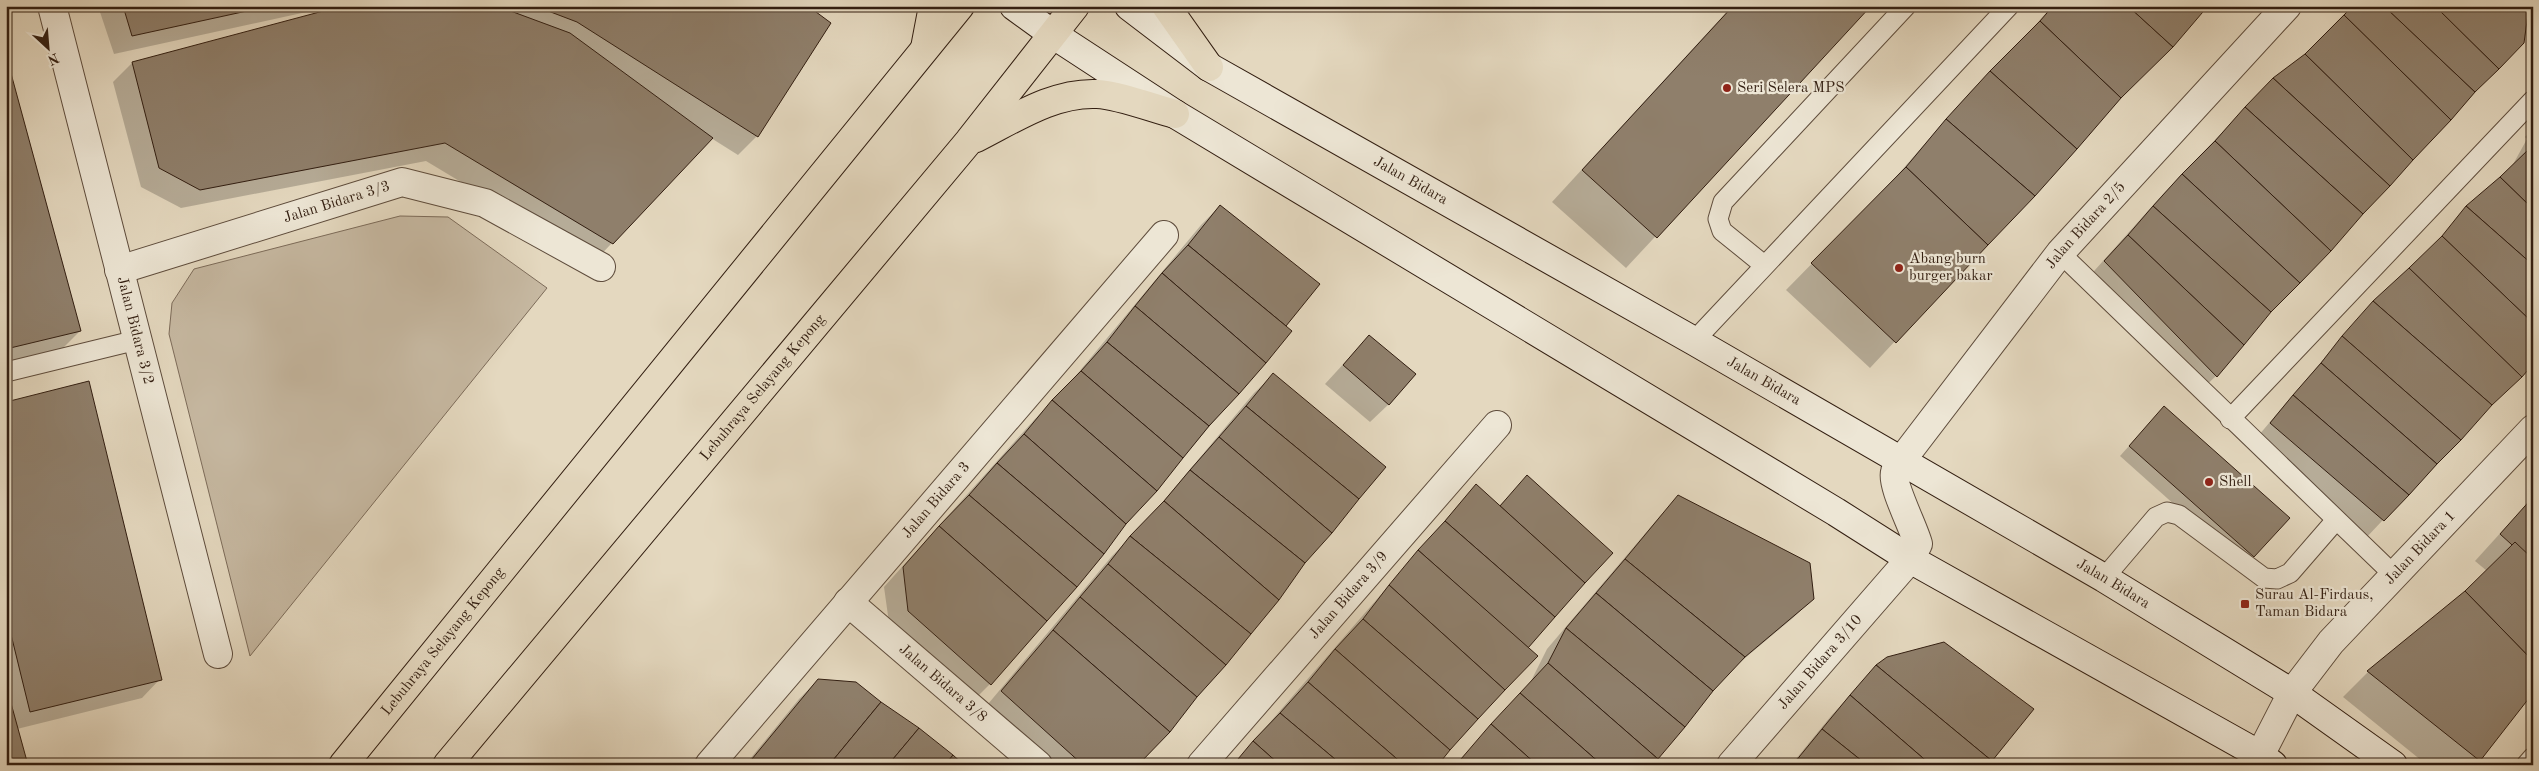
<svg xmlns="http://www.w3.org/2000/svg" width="2539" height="771" viewBox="0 0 2539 771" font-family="'Old Standard TT',serif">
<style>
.green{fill:#c6b8a1;stroke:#7c6b59}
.shadow{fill:#0003}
.building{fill:#8f7f6b;stroke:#321e11}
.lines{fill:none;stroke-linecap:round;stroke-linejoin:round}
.lane-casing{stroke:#5e4c3c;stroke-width:21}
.street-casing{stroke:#5e4c3c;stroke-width:30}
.secondary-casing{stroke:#321e11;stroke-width:30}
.primary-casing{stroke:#321e11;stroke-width:30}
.lane{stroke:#ede6d5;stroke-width:19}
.street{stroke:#ede6d5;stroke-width:28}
.secondary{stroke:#ede6d5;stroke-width:28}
.primary{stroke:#e4d8bf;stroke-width:28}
.poi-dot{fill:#8f2418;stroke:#ede6d5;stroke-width:2}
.labels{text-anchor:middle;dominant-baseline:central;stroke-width:4.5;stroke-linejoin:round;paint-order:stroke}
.poi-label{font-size:15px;fill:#321e11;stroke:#ede6d5;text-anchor:start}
.street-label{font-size:15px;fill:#321e11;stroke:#ede6d5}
</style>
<rect width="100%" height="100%" fill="#e4d8bf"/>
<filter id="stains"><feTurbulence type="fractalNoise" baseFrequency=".004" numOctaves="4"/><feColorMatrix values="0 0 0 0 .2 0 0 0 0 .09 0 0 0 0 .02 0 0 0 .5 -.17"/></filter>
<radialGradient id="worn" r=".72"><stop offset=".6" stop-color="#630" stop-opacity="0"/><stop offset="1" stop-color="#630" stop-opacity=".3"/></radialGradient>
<!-- green -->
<polygon class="green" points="400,216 448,217 547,288 250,656 169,334 172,303 194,269"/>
<!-- shadow -->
<g class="shadow">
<polygon points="98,6 334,6 114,54"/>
<polygon points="347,6 806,6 829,23 757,136 738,155 711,138 594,262 426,161 181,208 141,187 113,82 132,63"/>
<polygon points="1732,6 1870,6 1626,268 1552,202"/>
<polygon points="2052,6 2207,6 1870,368 1786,290 1887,187 1971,91 2018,45"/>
<polygon points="2352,6 2434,6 2497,69 2270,311 2216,376 2197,394 2086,280 2163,194 2254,99 2305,54"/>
<polygon points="6,60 80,331 61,350 6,363"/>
<polygon points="2533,129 2533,361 2365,539 2253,442 2355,322 2428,252 2467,207 2511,168 2527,139 2525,137"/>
<polygon points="1220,206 1318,284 1284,327 1290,332 990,684 972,702 890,630 884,587 1034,420 1063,391 1201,225"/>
<polygon points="1369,336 1389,404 1370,422 1325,384"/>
<polygon points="1273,375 1136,765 1043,765 983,710 1112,556 1146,522 1254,393"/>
<polygon points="6,403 160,679 142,698 17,729 6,765"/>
<polygon points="2155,417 2288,518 2243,566 2120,456"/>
<polygon points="1528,477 1526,648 1437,765 1233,765 1476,485 1499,506"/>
<polygon points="1679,497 1813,598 1794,617 1732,669 1712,691 1656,759 1664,765 1455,765 1530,683 1547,649 1660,516"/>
<polygon points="2533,497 2533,691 2474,765 2427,765 2343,697 2368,672 2465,592 2487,571 2475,561"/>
<polygon points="1877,666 1987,765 1791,765 1831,716"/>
<polygon points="818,680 962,765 745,765 799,699"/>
</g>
<!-- building -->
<g class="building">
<polygon points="123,6 270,6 132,36"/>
<polygon points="342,6 497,6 570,33 713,138 613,244 445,143 200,190 159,168 132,62"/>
<polygon points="535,6 808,6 831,23 758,137 577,22"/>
<polygon points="1733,6 1871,6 1657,238 1582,170"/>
<polygon points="2053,6 2128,6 2173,47 2121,98 2040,21"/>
<polygon points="2128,6 2208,6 2173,47"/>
<polygon points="2353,6 2384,6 2475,92 2451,120 2344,15"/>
<polygon points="2384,6 2435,6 2499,69 2475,92"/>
<polygon points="2435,6 2529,6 2524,43 2499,69"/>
<polygon points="2344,15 2451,120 2413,160 2305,54"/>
<polygon points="2040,21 2121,98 2077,149 1990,71"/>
<polygon points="2305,54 2413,160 2390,186 2273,78"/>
<polygon points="6,55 81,331 6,349"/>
<polygon points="1990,71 2077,149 2035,196 1946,119"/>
<polygon points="2273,78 2390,186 2363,214 2245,107"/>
<polygon points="2245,107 2363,214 2331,251 2215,141"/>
<polygon points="1946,119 2035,196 1988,245 1906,167"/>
<polygon points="2215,141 2331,251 2300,283 2182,174"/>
<polygon points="2530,148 2533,150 2533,209 2500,177"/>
<polygon points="1906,167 1988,245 1896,343 1811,263"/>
<polygon points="2182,174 2300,283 2271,312 2153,206"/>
<polygon points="2500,177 2533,209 2533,265 2466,206"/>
<polygon points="1220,205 1320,284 1286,326 1188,245"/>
<polygon points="2153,206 2271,312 2244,345 2128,235"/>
<polygon points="2466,206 2533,265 2533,323 2442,236"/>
<polygon points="2128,235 2244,345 2217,377 2104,261"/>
<polygon points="2442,236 2533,323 2533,364 2522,377 2409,268"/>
<polygon points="1188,245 1292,331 1266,363 1162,273"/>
<polygon points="2409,268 2522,377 2492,405 2373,301"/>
<polygon points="1162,273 1266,363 1239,394 1135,306"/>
<polygon points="2373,301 2492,405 2461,440 2342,336"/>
<polygon points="1135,306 1239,394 1209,426 1107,342"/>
<polygon points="1369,335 1416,374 1389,405 1343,365"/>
<polygon points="2342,336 2461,440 2437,464 2321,363"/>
<polygon points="1107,342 1209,426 1183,458 1081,371"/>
<polygon points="2321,363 2437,464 2409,495 2293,395"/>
<polygon points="1081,371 1183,458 1157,491 1052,400"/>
<polygon points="1273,373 1386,467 1359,499 1246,406"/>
<polygon points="89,381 162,680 30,712 6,614 6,402"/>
<polygon points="2293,395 2409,495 2384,521 2270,423"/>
<polygon points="1052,400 1157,491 1126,524 1024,434"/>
<polygon points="1246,406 1359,499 1332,533 1219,437"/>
<polygon points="2164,406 2290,518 2254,557 2129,446"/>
<polygon points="1024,434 1126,524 1104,554 997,463"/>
<polygon points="1219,437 1332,533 1305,563 1190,470"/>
<polygon points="997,463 1104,554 1077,587 969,495"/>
<polygon points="1190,470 1305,563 1279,600 1164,501"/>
<polygon points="1527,475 1613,553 1585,583 1500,506"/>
<polygon points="1476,484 1585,583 1555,617 1445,521"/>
<polygon points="969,495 1077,587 1047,621 939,526"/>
<polygon points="1678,495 1810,563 1814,599 1745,657 1625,559"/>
<polygon points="2533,497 2533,564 2500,534"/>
<polygon points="1164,501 1279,600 1251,634 1130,536"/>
<polygon points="1445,521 1555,617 1528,648 1418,550"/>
<polygon points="939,526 1047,621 991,685 908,611 903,567"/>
<polygon points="1130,536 1251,634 1226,665 1108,564"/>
<polygon points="2515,542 2533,559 2533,661 2465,591"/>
<polygon points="1418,550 1538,656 1505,690 1389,585"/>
<polygon points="1625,559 1745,657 1713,691 1596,593"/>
<polygon points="1108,564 1226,665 1197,697 1080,597"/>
<polygon points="1389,585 1505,690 1478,719 1363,619"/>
<polygon points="2465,591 2533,661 2533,693 2480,761 2367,671"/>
<polygon points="1596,593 1713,691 1685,727 1566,628"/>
<polygon points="1080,597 1197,697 1170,732 1053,630"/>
<polygon points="1363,619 1478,719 1450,750 1335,649"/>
<polygon points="1566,628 1685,727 1658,759 1548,663"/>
<polygon points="1053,630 1170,732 1138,765 1083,765 1001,691"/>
<polygon points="1944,642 2034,709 1992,761 1876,665 1887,657"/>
<polygon points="1335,649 1450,750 1438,765 1404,765 1308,682"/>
<polygon points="1548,663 1658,759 1666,765 1602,765 1520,693"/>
<polygon points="1876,665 1992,761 1989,765 1931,765 1850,695"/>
<polygon points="818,679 856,682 881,702 829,765 747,765"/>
<polygon points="1308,682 1404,765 1342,765 1280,713"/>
<polygon points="6,685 28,765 6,765"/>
<polygon points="1520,693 1602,765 1537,765 1491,724"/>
<polygon points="1850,695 1931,765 1867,765 1822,729"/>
<polygon points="881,702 919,728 888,765 829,765"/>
<polygon points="1280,713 1342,765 1280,765 1253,741"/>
<polygon points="1491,724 1537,765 1468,765 1461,759"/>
<polygon points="919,728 953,755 945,765 888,765"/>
<polygon points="1822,729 1867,765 1797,765 1795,762"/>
<polygon points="1253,741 1280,765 1233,765"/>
<polygon points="953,755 964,765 945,765"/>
<polygon points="1461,759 1468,765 1456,765"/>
</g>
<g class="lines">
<!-- lane casing -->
<g class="lane-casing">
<g id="lane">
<polyline points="2060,253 2394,575"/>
<polyline points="1764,265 1722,231 1718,219 1723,202 1906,6"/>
<polyline points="1694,341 2009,6"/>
<polyline points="6,372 137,340"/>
<polyline points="2230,419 2533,100"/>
<polyline points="2104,578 2156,517 2167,512 2179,515 2264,578 2277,579 2290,573 2336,520"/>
<polyline points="2526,765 2533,757"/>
</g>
</g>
<!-- street casing -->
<g class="street-casing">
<g id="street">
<path id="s1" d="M52,6L218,654"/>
<path id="s2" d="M119,270L402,182L485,203L601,267"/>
<path id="s3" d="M848,602L1038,765"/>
<path id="s4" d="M709,765L1164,235"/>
<path id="s5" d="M1201,765L1497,425"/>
<path id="s6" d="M1731,765L1910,559L1918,544C1914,528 1891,485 1895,472C1896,468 1899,464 1901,461L2060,253L2287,6"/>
<path id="s7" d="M2255,765L2292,693L2331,642L2533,429"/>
</g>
</g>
<!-- secondary casing -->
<g class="secondary-casing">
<g id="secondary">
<polyline points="1014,6 1054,35 1175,114 1836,512 1910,559 2260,755 2273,765"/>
<path id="s8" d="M1129,6L1209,67L1694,341L2104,578L2292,693L2393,765"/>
</g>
</g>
<!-- primary casing -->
<g class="primary-casing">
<g id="primary">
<polyline points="1166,6 1209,67"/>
<polyline points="925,48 933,6"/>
<path d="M976,138C1014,119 1053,92 1097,94C1119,95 1152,108 1175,114"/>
<path id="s9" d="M343,765L960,6"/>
<path id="s10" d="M447,765L969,141L1075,6"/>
</g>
</g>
<!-- lane -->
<use href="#lane" class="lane"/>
<!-- street -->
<use href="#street" class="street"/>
<!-- secondary -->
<use href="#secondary" class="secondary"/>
<!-- primary -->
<use href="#primary" class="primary"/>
</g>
<!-- markers -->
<g class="poi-dot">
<circle cx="1727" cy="88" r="5"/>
<circle cx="1899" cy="268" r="5"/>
<circle cx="2209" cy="482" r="5"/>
<rect x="2240" y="599" width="10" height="10" rx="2.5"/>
</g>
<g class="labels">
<!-- poi labels -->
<g class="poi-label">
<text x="1737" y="88">Seri Selera MPS</text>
<text x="1909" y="259">Abang burn<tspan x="1909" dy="17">burger bakar</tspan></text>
<text x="2219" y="482">Shell</text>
<text x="2255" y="595">Surau Al-Firdaus,<tspan x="2255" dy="17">Taman Bidara</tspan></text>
</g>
<!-- street labels -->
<g class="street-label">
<text stroke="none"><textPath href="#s8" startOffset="332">Jalan Bidara</textPath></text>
<text stroke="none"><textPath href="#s2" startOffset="228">Jalan Bidara 3/3</textPath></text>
<text stroke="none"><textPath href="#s6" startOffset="678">Jalan Bidara 2/5</textPath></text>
<text stroke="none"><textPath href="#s1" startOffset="335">Jalan Bidara 3/2</textPath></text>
<text stroke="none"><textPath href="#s8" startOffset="738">Jalan Bidara</textPath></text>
<text stroke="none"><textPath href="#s10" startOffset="492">Lebuhraya Selayang Kepong</textPath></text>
<text stroke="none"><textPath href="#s4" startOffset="349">Jalan Bidara 3</textPath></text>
<text stroke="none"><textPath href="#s7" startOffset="275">Jalan Bidara 1</textPath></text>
<text stroke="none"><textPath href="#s8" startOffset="1142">Jalan Bidara</textPath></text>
<text stroke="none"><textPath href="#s5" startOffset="225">Jalan Bidara 3/9</textPath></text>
<text stroke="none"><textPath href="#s9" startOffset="159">Lebuhraya Selayang Kepong</textPath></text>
<text stroke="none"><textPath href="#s6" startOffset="136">Jalan Bidara 3/10</textPath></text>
<text stroke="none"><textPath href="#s3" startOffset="125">Jalan Bidara 3/8</textPath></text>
</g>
</g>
<!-- margin -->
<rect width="2539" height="771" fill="none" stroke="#e4d8bf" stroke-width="25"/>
<rect x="8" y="8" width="2524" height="756" fill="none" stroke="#321e11" stroke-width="2.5"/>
<rect x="12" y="12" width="2514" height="746" fill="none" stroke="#321e11"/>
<!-- north arrow -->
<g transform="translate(48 48) rotate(154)" stroke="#ede6d5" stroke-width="4" paint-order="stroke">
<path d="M0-4L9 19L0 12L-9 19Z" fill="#321e11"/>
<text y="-8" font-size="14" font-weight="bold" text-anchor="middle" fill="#321e11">N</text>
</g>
<rect width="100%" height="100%" filter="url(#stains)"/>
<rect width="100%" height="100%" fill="url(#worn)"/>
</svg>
